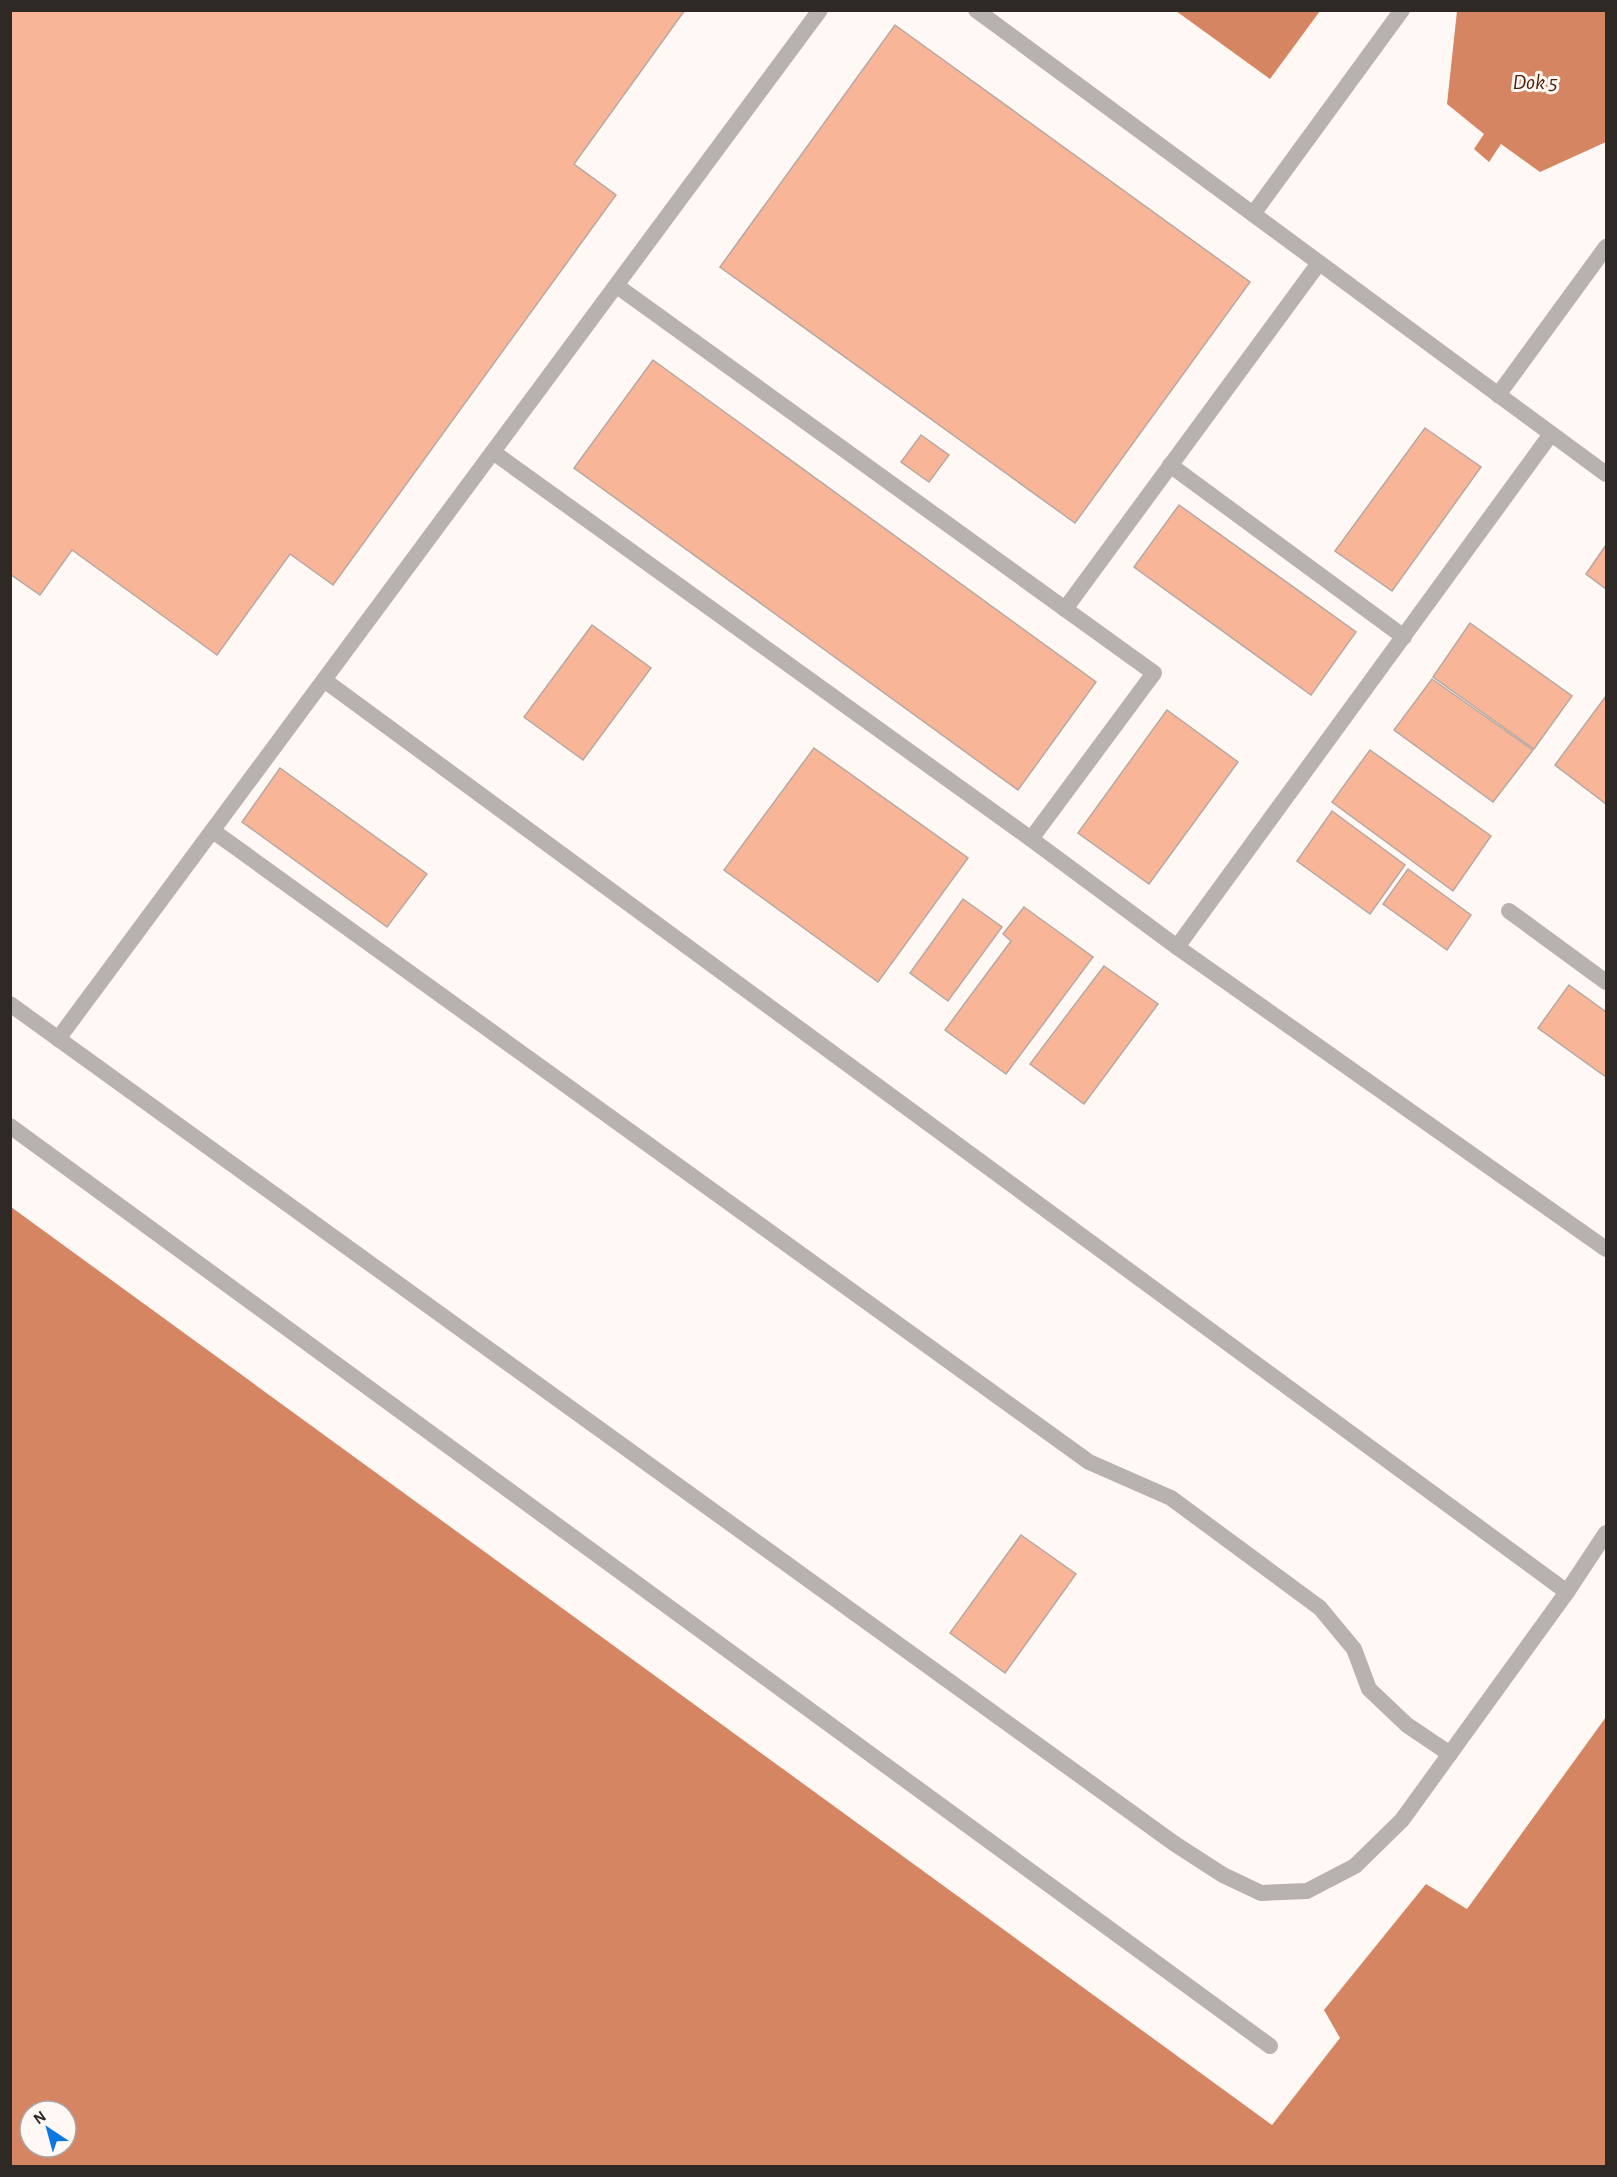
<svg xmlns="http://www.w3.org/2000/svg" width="1617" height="2177" viewBox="0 0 1617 2177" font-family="'Alegreya Sans',sans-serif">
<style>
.water{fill:#d68562;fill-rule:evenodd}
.building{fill:#f9b598;stroke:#b7a8a2;stroke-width:1.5}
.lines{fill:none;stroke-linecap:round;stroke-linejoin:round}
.lane{stroke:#b8b2af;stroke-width:16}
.labels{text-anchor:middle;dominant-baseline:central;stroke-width:6;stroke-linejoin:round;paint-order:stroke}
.water-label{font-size:22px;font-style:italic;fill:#532006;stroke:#fff8f5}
</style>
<rect width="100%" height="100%" fill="#fff8f5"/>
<!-- water -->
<g class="water">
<polygon points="1176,11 1320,11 1270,79"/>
<polygon points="1457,11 1606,11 1606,142 1540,172 1501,144 1489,162 1474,149 1484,134 1447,104"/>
<path d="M11,1207L1272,2125L1340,2038L1324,2010L1426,1884L1467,1909L1606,1717V2166H11ZM30,2111H66V2147H30Z"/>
</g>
<!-- building -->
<g class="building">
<polygon points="10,10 685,10 574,164 616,195 333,585 290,554 217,655 72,550 40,595 10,574"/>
<polygon points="895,25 1250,282 1075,523 720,267"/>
<polygon points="653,360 1096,682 1018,790 574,468"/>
<polygon points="1425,428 1481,467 1392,591 1335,551"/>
<polygon points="921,435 949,455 929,482 901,462"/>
<polygon points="1179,505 1356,632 1311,695 1134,567"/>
<polygon points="1606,545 1606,589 1586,574"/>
<polygon points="1470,623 1572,696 1534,749 1433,677"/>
<polygon points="592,625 651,668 583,760 524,717"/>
<polygon points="1432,679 1533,750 1493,802 1394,730"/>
<polygon points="1606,696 1606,804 1555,765"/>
<polygon points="1167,710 1238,762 1149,884 1078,833"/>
<polygon points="814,748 968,858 878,982 724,870"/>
<polygon points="1370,750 1491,836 1453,891 1332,802"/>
<polygon points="280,768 427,874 387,927 242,822"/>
<polygon points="1332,811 1405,865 1370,914 1297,861"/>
<polygon points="1408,869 1471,915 1447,950 1383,904"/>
<polygon points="963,899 1002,927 948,1001 910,973"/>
<polygon points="1024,907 1093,957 1006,1074 945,1030 1011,941 1003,934"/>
<polygon points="1104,966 1158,1004 1084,1104 1030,1064"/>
<polygon points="1569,985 1606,1012 1606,1077 1538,1028"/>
<polygon points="1021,1535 1076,1574 1005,1673 950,1633"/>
</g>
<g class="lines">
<!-- lane -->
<g class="lane">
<polyline points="976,10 1606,474"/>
<polyline points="1253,214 1402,10"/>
<polyline points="617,286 1154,673 1031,839"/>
<polyline points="1498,395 1606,247"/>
<polyline points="493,452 1031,839 1177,947 1606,1249"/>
<polyline points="1170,465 1404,637"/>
<polyline points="1065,609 1319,263"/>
<polyline points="324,680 1567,1592"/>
<polyline points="213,831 1089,1462 1171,1498 1320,1608 1354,1649 1369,1689 1407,1725 1450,1754"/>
<polyline points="1509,911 1606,982"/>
<polyline points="1177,947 1551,434"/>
<polyline points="10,1004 1175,1844 1223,1875 1261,1893 1307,1891 1355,1866 1402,1820 1567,1592 1606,1533"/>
<polyline points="58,1039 820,10"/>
<polyline points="10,1126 1270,2046"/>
</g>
</g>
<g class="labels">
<!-- water labels -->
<g class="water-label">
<text x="1535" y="82">Dok 5</text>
</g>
</g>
<!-- border -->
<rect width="1617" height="2177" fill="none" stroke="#2f2926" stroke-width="24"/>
<!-- north arrow -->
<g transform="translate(48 2129) rotate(324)"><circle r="28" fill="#fff8f5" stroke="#aca5a2" stroke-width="1.5"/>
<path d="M0-4.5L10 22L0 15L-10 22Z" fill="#0a78e0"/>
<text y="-9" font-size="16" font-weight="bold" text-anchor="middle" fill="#2f2926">N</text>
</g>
</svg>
